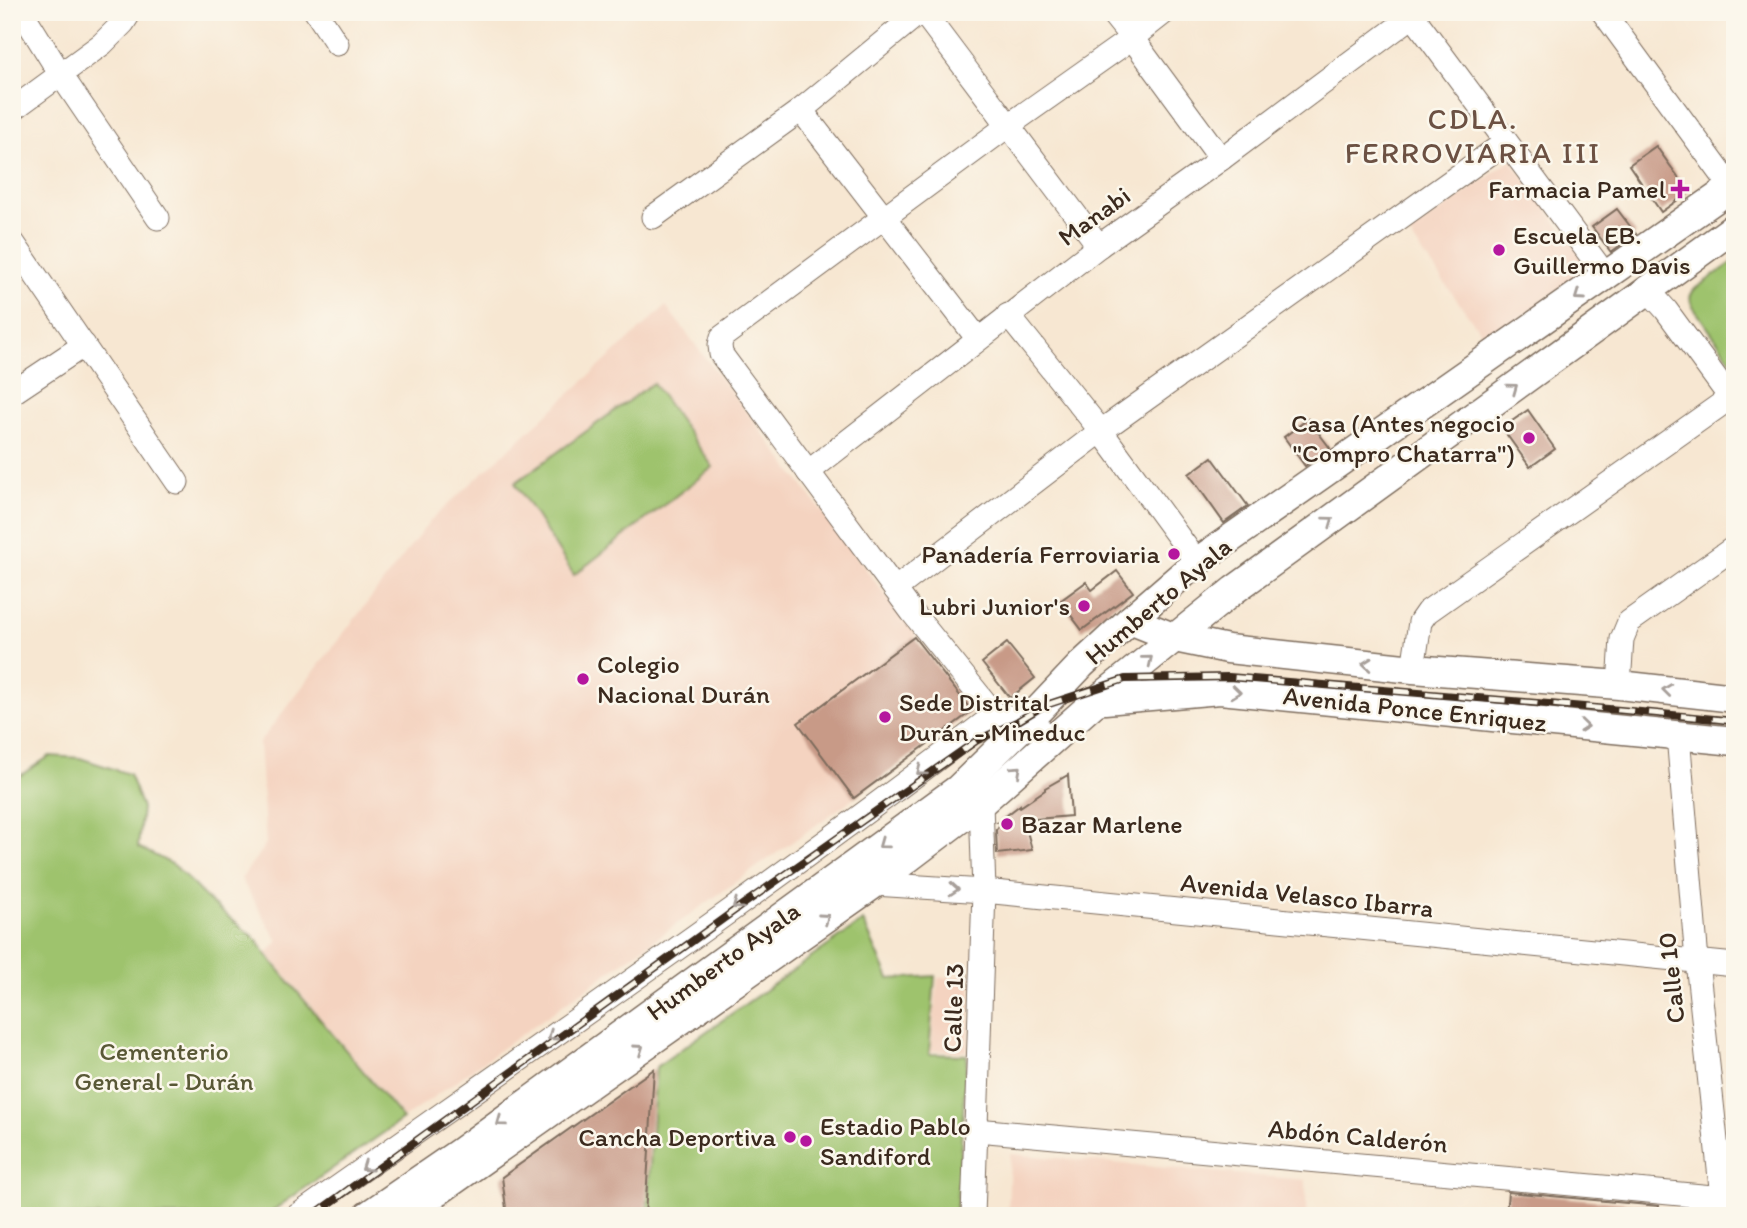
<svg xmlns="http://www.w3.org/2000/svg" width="1747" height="1228" viewBox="0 0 1747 1228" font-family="Itim,sans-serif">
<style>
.built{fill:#f4d3c0}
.green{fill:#9ec36d;stroke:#6c7646;stroke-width:2}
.building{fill:#c89a87}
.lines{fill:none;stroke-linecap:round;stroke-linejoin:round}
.minor-casing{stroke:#7d6c5d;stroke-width:25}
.tertiary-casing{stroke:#7d6c5d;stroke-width:31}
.minor{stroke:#fff;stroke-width:23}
.tertiary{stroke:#fff;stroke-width:28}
.rail-casing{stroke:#3b2a1e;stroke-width:8}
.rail{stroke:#fbf7ec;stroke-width:5;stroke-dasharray:16;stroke-linecap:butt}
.oneway{stroke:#a79f9a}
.poi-dot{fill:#b5179e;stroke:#fbf7ec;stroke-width:2.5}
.labels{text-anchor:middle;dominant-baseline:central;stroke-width:5;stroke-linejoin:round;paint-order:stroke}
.poi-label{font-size:26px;fill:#3b2a1e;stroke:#fbf7ec;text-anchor:end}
.street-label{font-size:26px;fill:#3b2a1e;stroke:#fbf7ec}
.park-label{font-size:26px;fill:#595836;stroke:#fbf7ec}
.quarter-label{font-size:30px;letter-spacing:2px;fill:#6c5143;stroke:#fbf7ec}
</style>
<rect width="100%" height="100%" fill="#fbf7ec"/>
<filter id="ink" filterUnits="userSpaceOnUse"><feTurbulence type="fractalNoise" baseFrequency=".0143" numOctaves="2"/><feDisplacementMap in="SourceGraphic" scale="14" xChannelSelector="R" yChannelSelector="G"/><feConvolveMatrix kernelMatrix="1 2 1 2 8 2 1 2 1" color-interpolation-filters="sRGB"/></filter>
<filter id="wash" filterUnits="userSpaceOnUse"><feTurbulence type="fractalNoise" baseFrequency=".00686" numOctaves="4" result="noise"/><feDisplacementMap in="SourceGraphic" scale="28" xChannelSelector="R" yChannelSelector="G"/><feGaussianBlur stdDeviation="1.57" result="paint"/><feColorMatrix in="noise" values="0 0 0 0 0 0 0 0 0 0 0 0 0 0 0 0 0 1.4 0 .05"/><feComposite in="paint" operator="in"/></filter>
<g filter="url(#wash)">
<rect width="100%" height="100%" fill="#f7e7d2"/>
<!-- built -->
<g class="built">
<polygon points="1511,160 1589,267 1487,341 1409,234"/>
<polygon points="666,306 916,635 798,723 854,798 404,1118 267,953 278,941 241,879 266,844 259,743 431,520"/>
<polygon points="972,976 967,1051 931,1051 938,978"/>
<polygon points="1010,1154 1306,1180 1306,1216 1008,1216"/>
</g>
<!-- green -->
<g class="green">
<path d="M1735,261V366L1693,307C1689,299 1689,295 1696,288Z"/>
<polygon points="653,383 713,467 574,575 515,483"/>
<polygon points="50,756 80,758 129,774 142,808 138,847 174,865 211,903 256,939 265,953 403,1119 265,1216 12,1216 12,781"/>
<polygon points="863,921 889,979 935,976 929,1054 967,1055 956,1216 647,1216 656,1067"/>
</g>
<g id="blocks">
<!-- building -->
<g class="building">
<polygon points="1656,146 1689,192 1661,212 1629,165"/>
<polygon points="1617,209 1636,234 1611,252 1592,227"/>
<polygon points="1528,410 1555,449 1530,467 1502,428"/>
<polygon points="1308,419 1330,448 1305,466 1284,437"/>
<polygon points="1212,457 1248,506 1224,523 1189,474"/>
<polygon points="1117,571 1133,592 1082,630 1060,601 1086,582 1092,590"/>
<polygon points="914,637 972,711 854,798 798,723"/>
<polygon points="1007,643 1035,678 1010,698 982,663"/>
<polygon points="1068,775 1071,816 1024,820 1032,850 997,854 996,830 1002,822 998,822 1020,805 1020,807 1045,790 1045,788"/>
<polygon points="654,1069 645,1216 507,1216 502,1177"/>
<polygon points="1508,1192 1659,1206 1658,1216 1506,1216"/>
</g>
</g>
</g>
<g filter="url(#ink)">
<use href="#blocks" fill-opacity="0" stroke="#7d6c5d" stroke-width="2"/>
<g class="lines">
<!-- minor casing -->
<g class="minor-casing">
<g id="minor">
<polyline points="22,12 61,75 158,218"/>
<polyline points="316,12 337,44"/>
<polyline points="923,12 1099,246"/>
<polyline points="1111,12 1132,38 1221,159"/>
<polyline points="1410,12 1606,276"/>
<polyline points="1603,12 1732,188"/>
<polyline points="12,110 102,44 123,23 130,12"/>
<polyline points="801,110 978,339"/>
<polyline points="653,217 801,110 920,12"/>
<polyline points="12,241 177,482"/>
<polyline points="1648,290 1666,310 1735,404"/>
<polyline points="1008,315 1101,431 1197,562"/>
<polyline points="12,393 84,345"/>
<polyline points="808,472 1099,246 1221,159 1418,12"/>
<polyline points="895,589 1101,431 1506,142"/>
<polyline points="1413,669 1420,622 1427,612 1730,398"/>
<polyline points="1619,685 1622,639 1629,622 1735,547"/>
<polyline points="995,715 912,612 721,354 720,345 722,337 1009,125 1132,38 1165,12"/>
<polyline points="1678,735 1697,961 1724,1216"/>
<polyline points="874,884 984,891 1735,965"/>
<polyline points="977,1130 1735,1199"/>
<path d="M297,1216C531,1051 768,889 995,715C1015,715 1036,728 1054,737"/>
<polyline points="973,1216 984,891 981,803"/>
</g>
</g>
<!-- tertiary casing -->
<g class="tertiary-casing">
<g id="tertiary">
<polyline points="1130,620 1175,638 1228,649 1413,669 1619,685 1735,698"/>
<polyline points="1093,701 1220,690 1735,741"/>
<polyline points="367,1216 460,1152 958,789 1026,723 1081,665 1130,620 1197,562 1735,185"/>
<polyline points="403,1216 874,884 981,803 1095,702 1234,590 1735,227"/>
</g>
</g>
<!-- minor -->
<use href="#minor" class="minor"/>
<!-- tertiary -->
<use href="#tertiary" class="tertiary"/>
<!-- rail casing -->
<g class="rail-casing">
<polyline id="rail" points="312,1216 745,903 976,741 1018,721 1043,706 1125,679 1229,677 1620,710 1735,721"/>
</g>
<!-- rail -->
<use href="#rail" class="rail"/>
</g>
<!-- one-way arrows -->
<defs><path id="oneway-chevron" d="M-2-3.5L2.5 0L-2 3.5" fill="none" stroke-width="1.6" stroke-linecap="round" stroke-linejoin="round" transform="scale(1.75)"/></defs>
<g class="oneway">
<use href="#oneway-chevron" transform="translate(1579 296) rotate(145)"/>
<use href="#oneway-chevron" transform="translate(1513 388) rotate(-36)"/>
<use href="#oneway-chevron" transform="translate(1329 521) rotate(-36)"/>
<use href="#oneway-chevron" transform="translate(1148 660) rotate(-39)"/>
<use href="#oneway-chevron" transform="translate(1367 664) rotate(-174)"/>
<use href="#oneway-chevron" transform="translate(1667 690) rotate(-173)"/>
<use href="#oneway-chevron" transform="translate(1236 692) rotate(6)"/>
<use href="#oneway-chevron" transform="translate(1584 726) rotate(6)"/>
<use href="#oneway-chevron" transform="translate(1017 770) rotate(-42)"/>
<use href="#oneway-chevron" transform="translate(921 771) rotate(143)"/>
<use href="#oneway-chevron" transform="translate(883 844) rotate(144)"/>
<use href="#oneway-chevron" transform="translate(954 889) rotate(4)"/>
<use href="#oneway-chevron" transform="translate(737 905) rotate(144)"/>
<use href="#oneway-chevron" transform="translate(825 918) rotate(-35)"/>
<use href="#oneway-chevron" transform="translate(552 1036) rotate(145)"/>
<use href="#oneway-chevron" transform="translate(639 1049) rotate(-35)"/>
<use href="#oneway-chevron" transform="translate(501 1122) rotate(144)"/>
<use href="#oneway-chevron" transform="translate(366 1167) rotate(145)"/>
</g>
</g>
<!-- markers -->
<g class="poi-dot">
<path d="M1676.5 178.5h7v7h7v7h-7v7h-7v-7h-7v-7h7z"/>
<circle cx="1499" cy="250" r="7"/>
<circle cx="1529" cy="438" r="7"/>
<circle cx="1174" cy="554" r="7"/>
<circle cx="1084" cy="606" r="7"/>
<circle cx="583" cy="679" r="7"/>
<circle cx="885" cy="717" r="7"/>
<circle cx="1007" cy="824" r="7"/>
<circle cx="790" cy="1137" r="7"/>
<circle cx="806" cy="1141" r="7"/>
</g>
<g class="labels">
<!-- poi labels -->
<g class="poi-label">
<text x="1666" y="189">Farmacia Pamel</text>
<text x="1513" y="235" text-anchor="start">Escuela EB.<tspan x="1513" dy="30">Guillermo Davis</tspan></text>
<text x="1515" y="423">Casa (Antes negocio<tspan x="1515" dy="30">"Compro Chatarra")</tspan></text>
<text x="1160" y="554">Panadería Ferroviaria</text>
<text x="1070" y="606">Lubri Junior's</text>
<text x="597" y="664" text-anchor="start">Colegio<tspan x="597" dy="30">Nacional Durán</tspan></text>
<text x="899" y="702" text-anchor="start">Sede Distrital<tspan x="899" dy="30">Durán - Mineduc</tspan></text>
<text x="1021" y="824" text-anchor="start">Bazar Marlene</text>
<text x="820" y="1126" text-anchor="start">Estadio Pablo<tspan x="820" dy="30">Sandiford</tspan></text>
<text x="776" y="1137">Cancha Deportiva</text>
</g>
<!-- street labels -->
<g class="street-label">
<text transform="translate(1094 216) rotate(-36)">Manabi</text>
<text transform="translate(1158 601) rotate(-40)">Humberto Ayala</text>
<text transform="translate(1415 709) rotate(6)">Avenida Ponce Enriquez</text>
<text transform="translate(1307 895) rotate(6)">Avenida Velasco Ibarra</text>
<text transform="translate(723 961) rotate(-36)">Humberto Ayala</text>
<text transform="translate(1671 978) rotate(-96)">Calle 10</text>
<text transform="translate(953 1008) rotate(-88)">Calle 13</text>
<text transform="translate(1358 1136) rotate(5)">Abdón Calderón</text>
</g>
<!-- park labels -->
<g class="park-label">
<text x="164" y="1051">Cementerio<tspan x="164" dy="30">General - Durán</tspan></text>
</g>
<!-- quarter labels -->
<g class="quarter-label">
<text x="1473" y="118">CDLA.<tspan x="1473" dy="34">FERROVIARIA III</tspan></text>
</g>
</g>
<!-- margin -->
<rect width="1747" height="1228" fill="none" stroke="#fbf7ec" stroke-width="42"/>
</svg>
